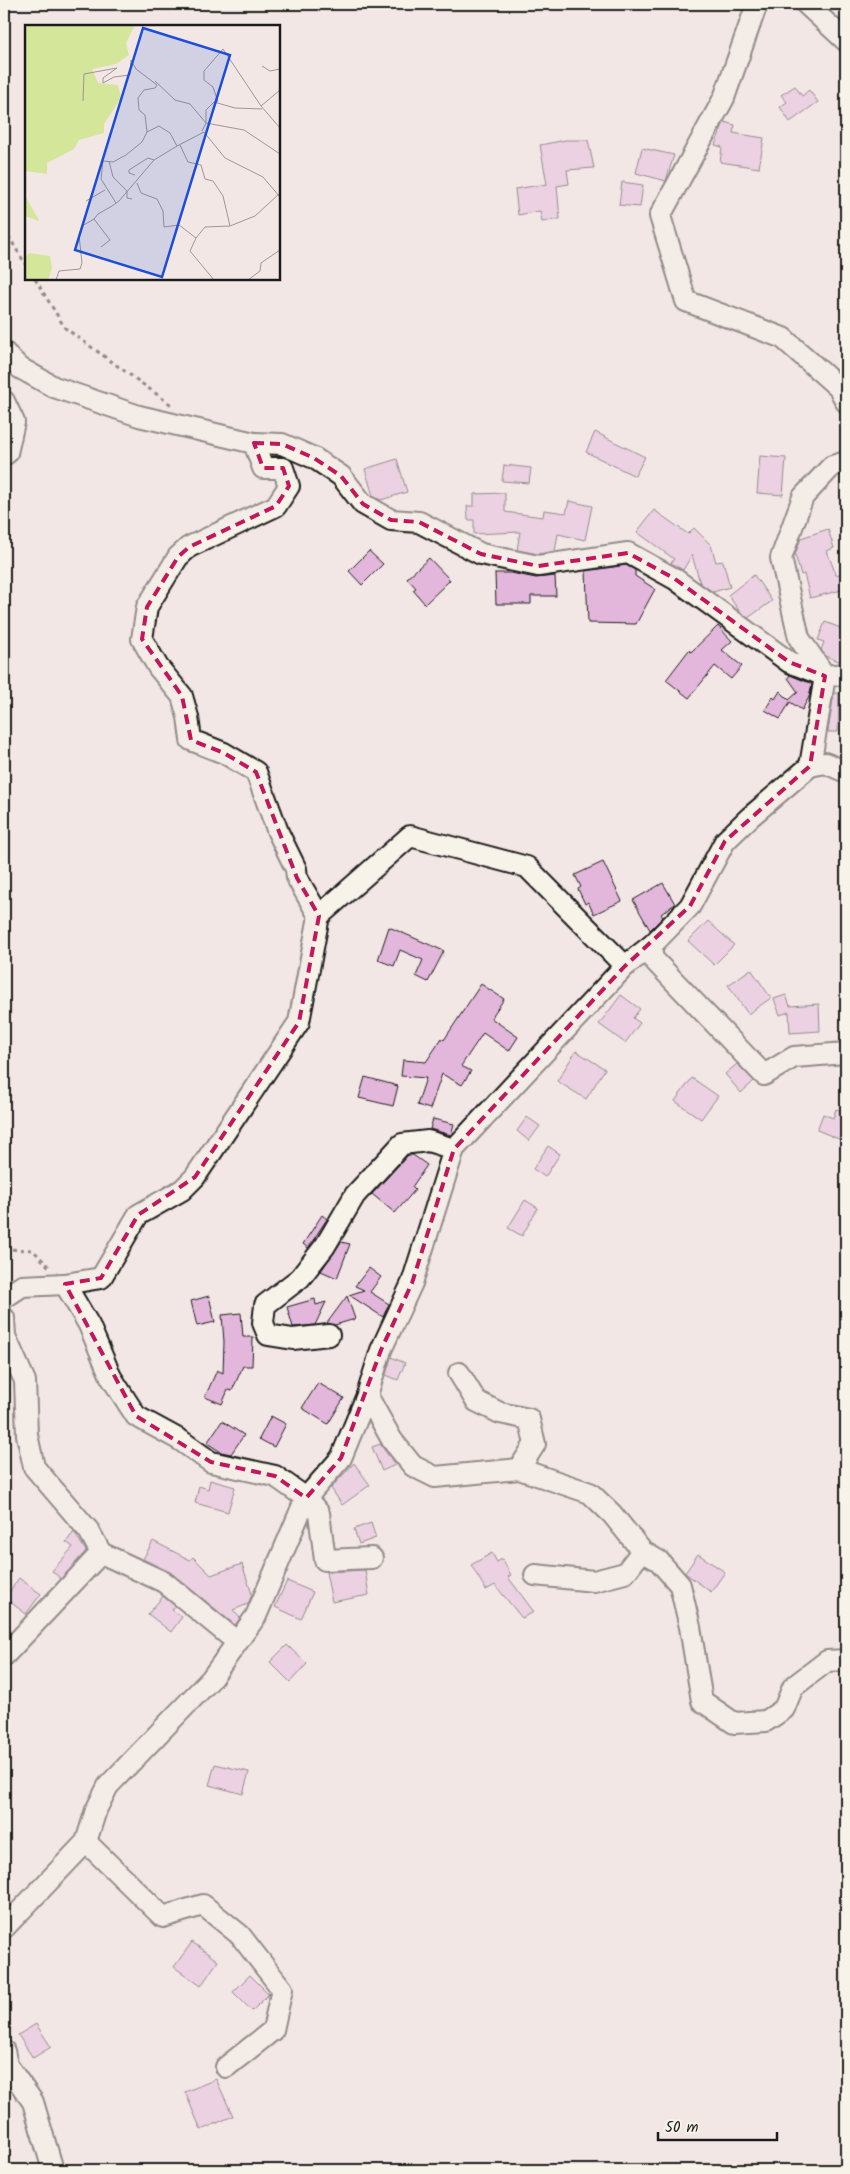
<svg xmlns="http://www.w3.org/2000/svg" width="850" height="2174" viewBox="0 0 850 2174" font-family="Kalam,sans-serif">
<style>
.building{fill:#e3b7dc;stroke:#1c1c1c}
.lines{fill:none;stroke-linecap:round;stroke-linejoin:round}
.minor-casing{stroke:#1c1c1c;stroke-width:24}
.path{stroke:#1c1c1c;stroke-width:3;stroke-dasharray:4 4;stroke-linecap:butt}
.minor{stroke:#f7f3e8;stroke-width:20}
.marked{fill:none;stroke:#c2185b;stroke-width:4;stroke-dasharray:10 6;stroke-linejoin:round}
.inset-road{fill:none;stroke:#9d9695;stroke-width:1}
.view{fill:#1d4ed8;fill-opacity:0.15;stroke:#1d4ed8;stroke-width:2.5}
.inset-edge{fill:none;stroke:#1c1c1c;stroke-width:2.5}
</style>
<rect width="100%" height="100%" fill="#f3e7e6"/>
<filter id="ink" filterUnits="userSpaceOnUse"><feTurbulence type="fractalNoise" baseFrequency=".02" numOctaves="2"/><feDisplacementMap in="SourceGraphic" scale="10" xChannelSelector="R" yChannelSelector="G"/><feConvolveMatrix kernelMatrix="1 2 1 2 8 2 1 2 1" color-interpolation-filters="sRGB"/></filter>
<g filter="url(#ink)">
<!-- building -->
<g class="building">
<polygon points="795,86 802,96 809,90 818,102 790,122 780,107 787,102 781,95"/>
<polygon points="724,122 735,125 733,133 764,138 759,168 720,162 722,147 715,145"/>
<polygon points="566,140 588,140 594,168 567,170 569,184 557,186 560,219 542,222 540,211 518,215 515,189 547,184 540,145"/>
<polygon points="642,148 674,155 666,181 636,173"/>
<polygon points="622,182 643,185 640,207 619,205"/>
<polygon points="595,432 645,457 635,476 586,452"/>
<polygon points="760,456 786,458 783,495 757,493"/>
<polygon points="397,459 407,492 381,500 373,496 365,469"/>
<polygon points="504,465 531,468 529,483 502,481"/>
<polygon points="505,493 505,512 543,517 544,510 566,513 569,501 592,506 585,540 558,534 555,551 538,554 517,550 520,532 474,534 474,520 468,520 467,506 474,506 474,494"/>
<polygon points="654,510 688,534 694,528 711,545 716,562 723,561 730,587 713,592 700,583 692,555 683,570 671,563 674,559 637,532"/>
<polygon points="828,529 834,548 827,551 836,575 846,572 846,589 810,598 804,574 801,575 795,555 801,538"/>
<polygon points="369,551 383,564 362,585 349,571"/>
<polygon points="429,558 450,580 425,604 413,590 416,588 407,578"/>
<polygon points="626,565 635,570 635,576 655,589 636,624 588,623 586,571"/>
<polygon points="495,573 511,573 536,578 555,576 556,596 531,596 531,604 496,604"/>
<polygon points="754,575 772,601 748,618 740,612 728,595"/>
<polygon points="825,622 846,630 846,649 841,662 826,656 821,650 824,642 818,640"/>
<polygon points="718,626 732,641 722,650 742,666 731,679 715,666 689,698 666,680 689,650 691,652"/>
<polygon points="790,675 812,684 809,697 802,710 790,702 780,719 765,710 773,697 775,699 780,691 789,700 798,692 788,678"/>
<polygon points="834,693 839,693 838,732 828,732"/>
<polygon points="603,862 622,901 594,914 588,902 585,904 578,889 581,887 575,875"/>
<polygon points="663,883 675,904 661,914 663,917 650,930 633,900"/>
<polygon points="708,921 734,945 714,965 688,941"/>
<polygon points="389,927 444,951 428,982 416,976 423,960 400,950 394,966 378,960"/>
<polygon points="751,969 771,998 748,1014 728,985"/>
<polygon points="481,984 504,999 491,1018 518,1037 509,1051 483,1033 461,1066 471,1071 462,1085 442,1074 430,1109 417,1105 426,1078 401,1076 403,1060 426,1062 442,1038 444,1040"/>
<polygon points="621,995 640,1009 633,1018 640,1023 625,1043 599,1024"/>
<polygon points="786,995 790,1006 819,1004 820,1031 790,1033 789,1012 780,1015 774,999"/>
<polygon points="576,1051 605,1069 586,1099 557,1081"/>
<polygon points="737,1064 754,1081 741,1093 725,1074"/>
<polygon points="365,1077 398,1086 393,1106 359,1098"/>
<polygon points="692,1078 718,1096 701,1119 675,1101"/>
<polygon points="836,1109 846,1112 846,1142 817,1130 823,1114 833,1118"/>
<polygon points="527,1117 540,1126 529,1141 517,1131"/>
<polygon points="433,1119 454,1124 451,1135 430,1129"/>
<polygon points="548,1146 560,1154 545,1177 533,1169"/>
<polygon points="408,1155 413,1155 427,1165 412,1187 415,1190 395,1213 372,1194"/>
<polygon points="525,1200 538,1208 522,1236 508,1228"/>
<polygon points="322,1215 327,1219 308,1248 303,1244"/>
<polygon points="341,1242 350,1244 337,1278 321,1271"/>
<polygon points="369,1268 381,1277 370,1292 389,1304 383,1317 349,1295 364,1290 355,1286"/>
<polygon points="209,1296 215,1322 197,1326 191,1301"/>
<polygon points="347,1296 355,1319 335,1325 327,1323"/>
<polygon points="315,1299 316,1305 326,1302 315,1325 293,1327 287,1307"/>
<polygon points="241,1313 243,1337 253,1337 252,1366 243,1366 232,1391 228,1390 222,1404 205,1397 217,1370 223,1373 224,1342 222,1315"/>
<polygon points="391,1357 405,1363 398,1380 386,1375"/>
<polygon points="318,1383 344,1398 328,1424 302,1408"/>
<polygon points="271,1416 286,1424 274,1447 259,1439"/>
<polygon points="222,1421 244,1435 231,1454 221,1452 207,1443"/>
<polygon points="380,1444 395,1465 382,1471 372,1447"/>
<polygon points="354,1463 370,1485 342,1505 331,1488"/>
<polygon points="210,1480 235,1487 228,1512 195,1503 199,1486 208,1489"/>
<polygon points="371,1523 376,1538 359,1544 354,1529"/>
<polygon points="74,1532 86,1551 61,1579 52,1571 73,1547 66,1542"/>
<polygon points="153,1541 190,1560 193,1557 211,1575 242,1564 252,1594 248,1604 233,1610 240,1618 235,1625 171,1573 143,1559"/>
<polygon points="492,1553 497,1562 502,1559 511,1575 508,1577 534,1612 522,1618 495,1585 486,1590 471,1565"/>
<polygon points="698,1554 725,1572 711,1592 685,1573"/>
<polygon points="365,1570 369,1595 332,1602 326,1572"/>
<polygon points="19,1578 41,1594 26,1614 5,1598"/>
<polygon points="287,1581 313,1592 301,1619 275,1607"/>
<polygon points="163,1596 175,1606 172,1610 182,1617 171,1632 148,1614"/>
<polygon points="287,1645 307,1664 290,1682 270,1662"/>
<polygon points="215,1764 249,1772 243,1794 209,1785"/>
<polygon points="192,1942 218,1961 201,1986 174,1967"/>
<polygon points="250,1975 269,1994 252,2011 233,1992"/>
<polygon points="36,2024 51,2047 33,2058 18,2035"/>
<polygon points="216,2079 233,2116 201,2130 185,2092"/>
</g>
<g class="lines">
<!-- minor casing -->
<g class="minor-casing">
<g id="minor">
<polyline points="757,4 724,98 660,216 686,301 783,338 839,388 846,402"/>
<polyline points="806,4 846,41"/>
<polyline points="4,352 20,368 54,387 139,416 254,443 263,468 283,468 289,486 276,506 189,547 178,557 147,607 142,639 158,667 182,696 188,717 191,740 224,753 256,772 278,832 296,869 297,878 319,916"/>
<polyline points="4,401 14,422 7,453 4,455"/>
<polyline points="254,443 282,444 314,458 341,476 363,504 391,520 419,522 481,554 538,566 628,553 675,579 789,662 825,676 846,674"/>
<polyline points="810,766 825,676 799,638 781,558 803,497 832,466 846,462"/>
<polyline points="652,945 652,958 764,1075 794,1057 846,1053"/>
<polyline points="625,966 652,945 690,906 725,841 750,817 810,766 825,763 846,772"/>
<polyline points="65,1284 89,1325 111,1377 136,1416 180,1440 211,1462 275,1476 306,1498 319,1513 325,1560 372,1558"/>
<polyline points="4,1298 22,1286 65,1284 101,1278 138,1215 182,1190 195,1177 299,1022 319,916 410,836 527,867 625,966 454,1149 412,1283 381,1350 367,1395 341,1458 306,1498 256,1616 211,1679 108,1786 96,1810 86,1842 4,1928"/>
<polyline points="4,1318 5,1336 25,1381 27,1435 34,1467 89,1531 101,1553 164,1582 237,1642"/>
<polyline points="329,1335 293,1339 268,1335 263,1323 265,1305 300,1278 325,1246 355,1195 402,1144 428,1141 454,1149"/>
<polyline points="459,1373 476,1401 500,1413 529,1419 535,1444 519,1469"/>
<polyline points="367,1395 392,1440 413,1466 435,1477 519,1469 590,1493 612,1514 642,1551 659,1561 680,1585 690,1627 702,1701 734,1723 766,1721 784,1709 793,1687 827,1661 846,1660"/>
<polyline points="535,1575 594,1581 625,1573 642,1551"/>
<polyline points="4,1656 101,1553"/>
<polyline points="86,1842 163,1917 203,1905 240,1935 282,1989 273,2030 226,2067"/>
<polyline points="4,2051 7,2065 33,2102 53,2170"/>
</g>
</g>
<!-- path -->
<g class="path">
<polyline points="4,229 26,265"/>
<polyline points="35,279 65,328 173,406"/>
<polyline points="4,1249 33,1250 49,1267"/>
</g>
<!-- minor -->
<use href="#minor" class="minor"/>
</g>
</g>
<!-- marked area -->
<path d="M0 0H850V2174H0ZM254,443L282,444L314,458L341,476L363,504L391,520L419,522L481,554L538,566L628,553L675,579L789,662L825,676L810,766L725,841L690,906L625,966L454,1149L412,1283L381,1350L341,1458L306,1498L275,1476L211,1462L136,1416L65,1284L101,1278L138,1215L195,1177L299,1022L319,916L297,878L256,772L224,753L191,740L182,696L142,639L147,607L178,557L189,547L276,506L289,486L283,468H263Z" fill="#f3e7e6" fill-opacity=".55" fill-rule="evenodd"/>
<path class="marked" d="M254,443L282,444L314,458L341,476L363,504L391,520L419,522L481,554L538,566L628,553L675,579L789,662L825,676L810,766L725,841L690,906L625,966L454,1149L412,1283L381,1350L341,1458L306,1498L275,1476L211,1462L136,1416L65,1284L101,1278L138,1215L195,1177L299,1022L319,916L297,878L256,772L224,753L191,740L182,696L142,639L147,607L178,557L189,547L276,506L289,486L283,468H263Z"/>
<!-- overview -->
<g transform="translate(25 25)">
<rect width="255" height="255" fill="#f3e7e6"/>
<path d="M0,0H110L101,18L104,30L91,39L67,44L73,58L93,60L96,73L79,99V108L54,115L49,124L22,138V149L0,146ZM0,171L14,195V196L0,191ZM4,228L25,231L27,243L23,255H0V232Z" fill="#d3e69a"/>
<path class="inset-road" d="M237,41L245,46L255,44M130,56L150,75L165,79L181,98L219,105L255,129M255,65L236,81L255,103M58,76L59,49L92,43L78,53V58L89,52L105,50L106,35L111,44L132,60L130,63L119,65L113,73L114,85L120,90L122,107M193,77L188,62L179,55V46L198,24L236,81M177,106L181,98V85L189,77L210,83L237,84M155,120L163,137L176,140L180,154L188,156L198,171L205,201M152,121L179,107L200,133L238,152L255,172M84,136L88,152L102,166V173L107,174M110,150L104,148V145L123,133L129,135M112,158L116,168L132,174L138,186L139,202L154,200L171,213M61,176L80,165M69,194L85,215L76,222M31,255L34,246L55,244L57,238L54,210L57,201L69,194L73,189L87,181L94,176L129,135L152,121L145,108L134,101L122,107L117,117L101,130L88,137L78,136L76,154L91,178M189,255L165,226L171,213L180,202L205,201L230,191L254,169M223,255L235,246L236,238L255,225"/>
<path class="view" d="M118,3L205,30L137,252L50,225Z"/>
<rect width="255" height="255" class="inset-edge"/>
</g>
<!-- margin -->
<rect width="850" height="2174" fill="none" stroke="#f7f3e8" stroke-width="20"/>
<rect x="10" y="10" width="830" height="2154" fill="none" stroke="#1c1c1c" stroke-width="2" filter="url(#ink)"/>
<!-- scale -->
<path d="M658 2132v8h119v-8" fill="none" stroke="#1c1c1c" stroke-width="2.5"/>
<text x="665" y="2132" font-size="15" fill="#1c1c1c" stroke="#f7f3e8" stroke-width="4" paint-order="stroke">50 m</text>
</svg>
